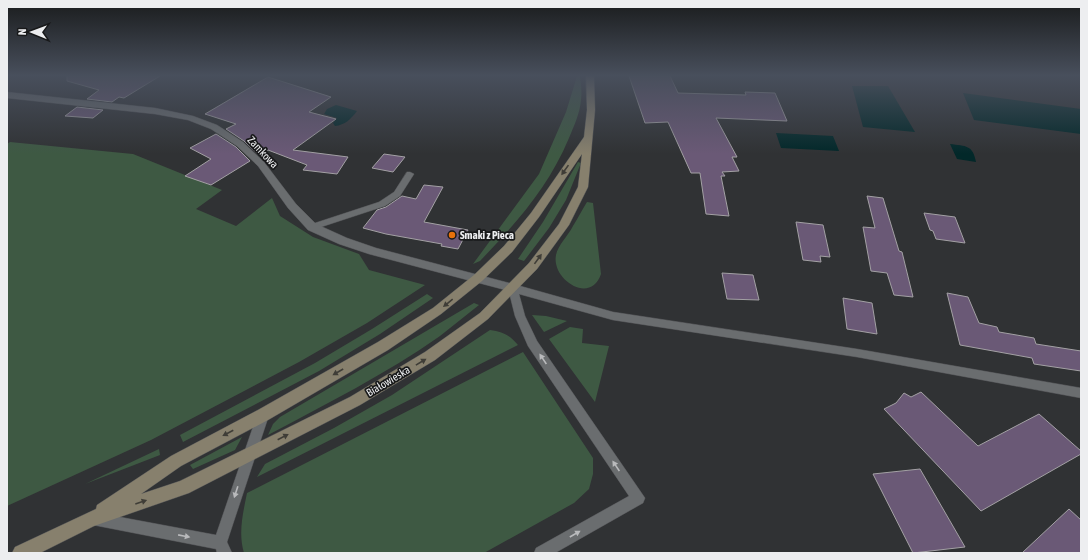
<svg xmlns="http://www.w3.org/2000/svg" width="1088" height="560" viewBox="0 0 1088 560" font-family="'Asap Condensed',sans-serif">
<style>
.green{fill:#3e5943}
.water{fill:#022829}
.building{fill:#6a5976;stroke:#a3a1a4}
.lines{fill:none;stroke-linecap:round;stroke-linejoin:round}
.lane-casing{stroke:#4f5053;stroke-width:1}
.street-casing{stroke:#4f5053;stroke-width:1}
.secondary-casing{stroke:#4f5053;stroke-width:1}
.lane{fill:#6a6d6f;fill-rule:evenodd}
.street{fill:#6a6d6f;fill-rule:evenodd}
.secondary{fill:#87806d;fill-rule:evenodd}
.oneway{fill:#3f3d37}
.oneway2{fill:#b9babc}
.food-dot{fill:#e8710a;stroke:#18191a;stroke-width:1.5}
.labels{text-anchor:middle;dominant-baseline:central;stroke-width:3.5;stroke-linejoin:round;paint-order:stroke}
.street-label{font-size:11px;fill:#edeef0;stroke:#18191a}
.poi-label{font-size:11px;font-weight:bold;fill:#edeef0;stroke:#18191a;text-anchor:start}
</style>
<rect width="100%" height="100%" fill="#303234"/>
<!-- green -->
<g class="green">
<path d="M577,76H580C581,83 582,92 581,100C580,113 574,126 569,138C548,188 517,222 480,261L473,264L539,174L566,112Z"/>
<polygon points="10,142 133,154 222,190 196,209 236,226 272,198 280,216 313,237 359,254 369,270 425,285 367,323 299,362 151,440 7,506 7,144"/>
<polygon points="578,162 581,163 566,200 549,228 524,261 518,259 543,222"/>
<path d="M587,202L593,203L601,274C591,305 551,280 556,255C558,245 568,236 573,226C578,218 582,210 587,202Z"/>
<polygon points="427,294 433,298 380,334 319,371 183,442 180,435 315,363 372,329"/>
<path d="M474,303L479,305C466,315 453,326 440,336C386,374 326,404 268,435L273,424L280,417Z"/>
<polygon points="532,315 546,316 567,321 544,332"/>
<polygon points="570,327 583,329 582,343 609,346 595,402 549,339"/>
<path d="M490,330C503,332 510,335 518,345L257,477L265,464L334,428L392,395Z"/>
<path d="M523,352L593,458V474L589,489L574,503L484,553H244C238,533 243,513 247,493Z"/>
<polygon points="242,437 235,450 193,469 190,465"/>
<polygon points="159,449 160,455 85,484"/>
</g>
<!-- water -->
<g class="water">
<polygon points="852,86 888,86 915,132 863,127"/>
<polygon points="963,93 1081,109 1081,134 974,120"/>
<path d="M336,105L357,111C351,119 345,125 335,126L333,123L337,118L324,114L327,109Z"/>
<polygon points="776,133 833,136 839,151 781,148"/>
<path d="M950,144C966,146 973,145 976,162L957,159Z"/>
</g>
<!-- building -->
<g class="building">
<polygon points="67,76 160,76 124,98 119,97 112,102 87,99 99,90 67,81"/>
<polygon points="629,76 670,76 678,93 746,95 745,92 775,93 787,121 716,118 737,157 732,157 739,171 722,172 725,176 721,176 729,216 706,214 700,173 691,173 668,122 645,123"/>
<polygon points="268,77 331,97 309,112 336,119 293,150 348,157 337,174 303,170 307,165 268,150 259,155 244,141 226,129 236,124 205,114"/>
<polygon points="77,107 103,110 93,118 65,116"/>
<polygon points="216,134 236,147 250,161 211,185 185,176 211,159 190,148"/>
<polygon points="384,154 405,157 393,172 372,168"/>
<polygon points="424,185 443,187 424,222 468,230 458,249 441,246 442,244 386,234 363,228 377,210 386,207 402,196 416,199"/>
<polygon points="867,196 883,198 899,251 902,252 913,297 894,295 887,273 871,271 863,227 875,228"/>
<polygon points="924,213 955,217 965,243 936,239 933,231 930,230"/>
<polygon points="796,222 823,225 830,257 820,256 821,262 803,260"/>
<polygon points="722,273 753,275 759,300 727,299"/>
<polygon points="947,293 968,297 979,323 997,327 999,332 1034,338 1036,344 1081,351 1081,371 1034,364 1032,358 960,345"/>
<polygon points="843,298 872,303 877,334 847,329"/>
<polygon points="921,392 978,446 1039,414 1081,451 1081,454 981,511 884,409 896,403 904,393 911,397"/>
<polygon points="920,469 965,547 913,553 873,474"/>
<polygon points="1069,509 1081,520 1081,553 1022,553"/>
</g>
<g class="lines">
<!-- lane casing -->
<g class="lane-casing">
<g id="lane">
<polygon points="407,172 410,172 414,174 400,196 385,206 312,230 307,227 309,225 379,202 394,192"/>
<polygon points="513,284 613,312 857,349 1081,388 1081,398 857,357 613,320 519,294 525,316 537,341 645,498 643,503 555,553 534,553 536,548 629,496 528,346 515,316 508,288 509,285"/>
<polygon points="263,410 267,411 269,415 227,542 232,553 217,553 216,549 88,524 86,519 88,514 93,512 216,535 257,415 259,411"/>
</g>
</g>
<!-- street casing -->
<g class="street-casing">
<polygon id="street" points="7,92 155,108 193,116 217,125 243,142 264,162 296,204 316,224 347,238 376,248 513,284 517,285 519,288 517,291 513,292 369,254 339,244 308,230 288,208 258,166 237,146 211,129 188,120 155,114 7,98"/>
</g>
<!-- secondary casing -->
<g class="secondary-casing">
<path id="secondary" d="M586,76H594L595,110L588,187L569,225L537,269L488,319L435,360L360,405L189,493L94,526L40,553H12L15,547L96,509L97,505L171,456L258,410L378,342L433,308L474,275L504,246L531,213L584,137L587,110ZM582,154L578,187L559,224L529,263L480,313L425,352L350,397L180,481L141,494L181,466L268,420L388,350L441,314L482,281L512,252L539,217Z"/>
</g>
<!-- lane -->
<use href="#lane" class="lane"/>
<!-- street -->
<use href="#street" class="street"/>
<!-- secondary -->
<use href="#secondary" class="secondary"/>
</g>
<!-- one-way arrows -->
<defs><path id="oneway-solid" d="M-6-.8H1V-3.2L6.5 0L1 3.2V.8H-6Z"/></defs>
<g class="oneway">
<use href="#oneway-solid" transform="translate(565 170) rotate(125)"/>
<use href="#oneway-solid" transform="translate(538 259) rotate(-54)"/>
<use href="#oneway-solid" transform="translate(448 303) rotate(141)"/>
<use href="#oneway-solid" transform="translate(421 362) rotate(-31)"/>
<use href="#oneway-solid" transform="translate(338 372) rotate(150)"/>
<use href="#oneway-solid" transform="translate(228 433) rotate(152)"/>
<use href="#oneway-solid" transform="translate(283 437) rotate(-27)"/>
<use href="#oneway-solid" transform="translate(141 502) rotate(-19)"/>
</g>
<g class="oneway2">
<use href="#oneway-solid" transform="translate(543 359) rotate(-124)"/>
<use href="#oneway-solid" transform="translate(616 466) rotate(-124)"/>
<use href="#oneway-solid" transform="translate(236 492) rotate(108)"/>
<use href="#oneway-solid" transform="translate(575 534) rotate(-30)"/>
<use href="#oneway-solid" transform="translate(184 536) rotate(11)"/>
</g>
<!-- sky -->
<linearGradient id="sky" x2="0" y2="1"><stop stop-color="#1a1c1d"/><stop offset="0.49" stop-color="#484f5c"/><stop offset="1" stop-color="#484f5c" stop-opacity="0"/></linearGradient>
<rect width="1088" height="154" fill="url(#sky)"/>
<!-- markers -->
<circle class="food-dot" cx="452" cy="235" r="4"/>
<g class="labels">
<!-- street labels -->
<g class="street-label">
<text transform="translate(263 152) rotate(47)">Zamkowa</text>
<text transform="translate(388 381) rotate(-31)">Białowieska</text>
</g>
<!-- poi labels -->
<g class="poi-label">
<text x="460" y="235">Smaki z Pieca</text>
</g>
</g>
<!-- border -->
<rect width="1088" height="560" fill="none" stroke="#edeef0" stroke-width="16"/>
<!-- north arrow -->
<g transform="translate(32 32) rotate(271)" stroke="#18191a" stroke-width="3" paint-order="stroke">
<path d="M0-3L7 15L0 10L-7 15Z" fill="#edeef0"/>
<text y="-6" font-size="11" font-weight="bold" text-anchor="middle" fill="#edeef0">N</text>
</g>
</svg>
